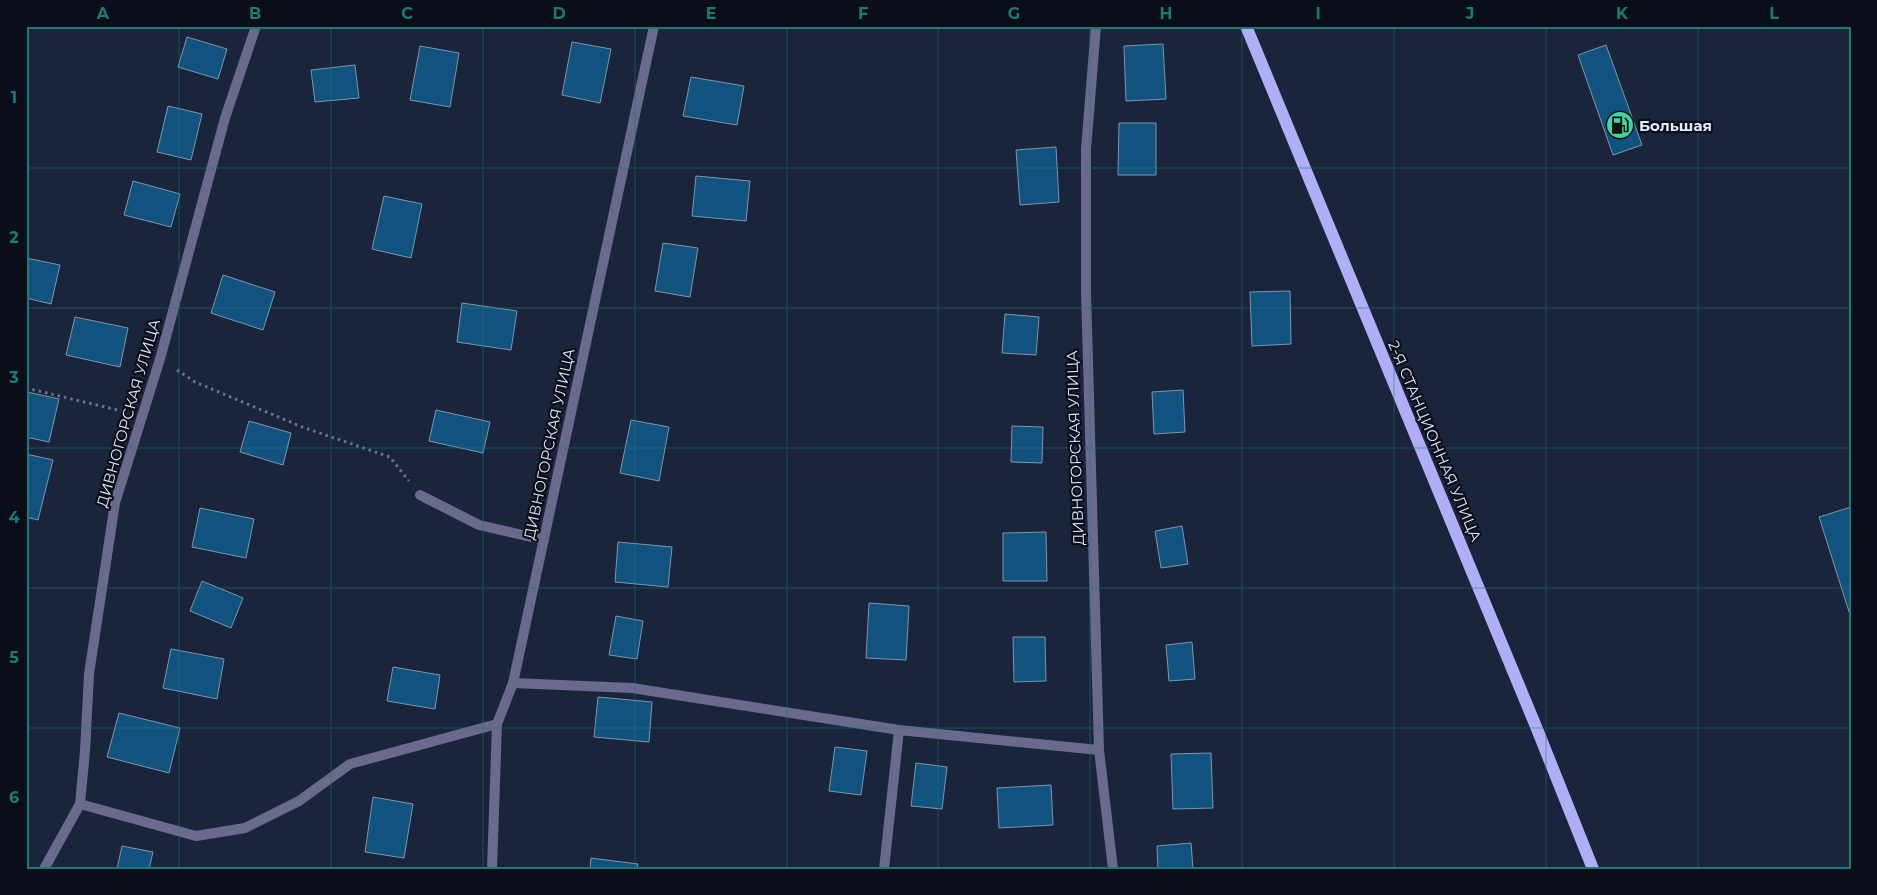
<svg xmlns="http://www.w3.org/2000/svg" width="1877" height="895" viewBox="0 0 1877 895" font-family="Montserrat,sans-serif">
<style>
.building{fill:#12527e;stroke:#7b97af}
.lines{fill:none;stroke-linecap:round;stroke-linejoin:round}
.path{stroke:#6a7489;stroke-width:3;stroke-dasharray:2.5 4;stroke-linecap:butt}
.street{stroke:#6a6a8c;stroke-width:10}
.primary{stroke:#afaef6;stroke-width:12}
.grid{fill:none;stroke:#1a7c75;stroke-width:1;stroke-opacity:0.55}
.labels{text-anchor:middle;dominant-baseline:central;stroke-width:4.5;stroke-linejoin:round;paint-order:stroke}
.poi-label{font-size:15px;font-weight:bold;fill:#e2eafb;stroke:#090e19;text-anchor:start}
.street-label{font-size:15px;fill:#e2eafb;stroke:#090e19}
.neatline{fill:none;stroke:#1a7c75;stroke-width:2}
.grid-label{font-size:16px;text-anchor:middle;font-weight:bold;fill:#1a7c75}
</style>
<rect width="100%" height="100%" fill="#1a253c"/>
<!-- building -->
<g class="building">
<polygon points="187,37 227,49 218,79 178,67"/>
<polygon points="572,42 611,49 600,103 562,95"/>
<polygon points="1163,44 1166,99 1126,101 1124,46"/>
<polygon points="1606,45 1642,145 1613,155 1578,55"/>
<polygon points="420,46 459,53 450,107 410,100"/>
<polygon points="355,65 359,98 315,102 311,70"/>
<polygon points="691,77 744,86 737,125 683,116"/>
<polygon points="168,106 202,114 191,160 157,152"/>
<polygon points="1119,123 1156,123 1156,175 1118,175"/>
<polygon points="1056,147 1059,202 1020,205 1016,150"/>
<polygon points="696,176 750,181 746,221 692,216"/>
<polygon points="133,181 180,194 171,227 124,215"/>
<polygon points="384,196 422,204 411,258 372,249"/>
<polygon points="663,243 698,248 690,297 655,291"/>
<polygon points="26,258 60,265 51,304 26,298"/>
<polygon points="223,275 275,292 263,330 211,313"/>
<polygon points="1290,291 1291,344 1252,346 1250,292"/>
<polygon points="462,303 517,311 511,350 457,342"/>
<polygon points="1005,314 1039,317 1036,355 1002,353"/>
<polygon points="75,317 128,328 120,367 66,355"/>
<polygon points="1183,390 1185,432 1154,434 1152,392"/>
<polygon points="27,392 59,399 49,442 26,437"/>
<polygon points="436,410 490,422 483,453 429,441"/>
<polygon points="631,420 669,427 659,481 620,473"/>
<polygon points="249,421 291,433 283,465 240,452"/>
<polygon points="1012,426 1043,427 1042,463 1011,462"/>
<polygon points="26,454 53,460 38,520 26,517"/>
<polygon points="1851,507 1851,618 1819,517"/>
<polygon points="200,508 254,519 246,558 192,547"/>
<polygon points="1182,526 1188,564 1161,568 1155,531"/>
<polygon points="1046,532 1047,581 1003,581 1003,533"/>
<polygon points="618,542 672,547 668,587 615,582"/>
<polygon points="202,581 243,598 231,628 190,611"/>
<polygon points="869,603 909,606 906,660 866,658"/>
<polygon points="616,616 643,621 637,659 609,655"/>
<polygon points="1013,637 1045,637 1046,681 1014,682"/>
<polygon points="1192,642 1195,679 1169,681 1166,645"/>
<polygon points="171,649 224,659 217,699 163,688"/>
<polygon points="393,667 440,675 435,709 387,701"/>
<polygon points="598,697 652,702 649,742 594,737"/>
<polygon points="119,713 180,728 169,773 107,757"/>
<polygon points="835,747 867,751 861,795 829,791"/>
<polygon points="1211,753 1213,808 1173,809 1171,754"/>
<polygon points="916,763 947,767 942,809 911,806"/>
<polygon points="1051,785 1053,825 999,828 997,788"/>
<polygon points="373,797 413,804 404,858 365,852"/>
<polygon points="1191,843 1193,869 1158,869 1157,846"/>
<polygon points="122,846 153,852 149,869 117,869"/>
<polygon points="591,858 638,864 637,869 590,869"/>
</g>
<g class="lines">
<!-- path -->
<g class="path">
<polyline points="177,370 195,382 302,427 390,457 409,481"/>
<polyline points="26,388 122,411"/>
</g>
<!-- street -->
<g class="street">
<polyline points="1096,26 1086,149 1086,291 1099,750 1113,869"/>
<polyline points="420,495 479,525 544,540"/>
<polyline points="513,683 632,688 899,730 1099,750"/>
<polyline points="80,804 196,836 245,828 299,801 350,764 497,724"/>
<polyline points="44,869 80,804 85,751 89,674 115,503 160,359 225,118 256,26"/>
<polyline points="492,869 497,724 513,683 654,26"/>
<polyline points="884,869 899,730"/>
</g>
<!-- primary -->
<polyline class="primary" points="1246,26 1537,729 1593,869"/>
</g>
<!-- grid -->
<path class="grid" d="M179,26V869M331,26V869M483,26V869M635,26V869M787,26V869M938,26V869M1090,26V869M1242,26V869M1394,26V869M1546,26V869M1698,26V869M26,168H1851M26,308H1851M26,448H1851M26,588H1851M26,728H1851"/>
<!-- icons -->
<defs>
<g id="fuel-disc" transform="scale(1.4375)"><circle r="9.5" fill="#42d4a1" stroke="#090e19"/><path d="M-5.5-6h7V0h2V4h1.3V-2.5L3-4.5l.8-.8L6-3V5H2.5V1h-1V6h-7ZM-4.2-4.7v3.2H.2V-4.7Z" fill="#111"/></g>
</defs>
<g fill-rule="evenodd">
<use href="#fuel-disc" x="1620" y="125"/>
</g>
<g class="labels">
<!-- poi labels -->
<g class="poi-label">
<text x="1639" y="125">Большая</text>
</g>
<!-- street labels -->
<g class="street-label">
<text transform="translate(128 413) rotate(-74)">ДИВНОГОРСКАЯ УЛИЦА</text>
<text transform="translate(1435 441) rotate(67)">2-Я СТАНЦИОННАЯ УЛИЦА</text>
<text transform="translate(549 444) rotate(-78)">ДИВНОГОРСКАЯ УЛИЦА</text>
<text transform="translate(1075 448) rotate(-92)">ДИВНОГОРСКАЯ УЛИЦА</text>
</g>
</g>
<!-- border -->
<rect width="1877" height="895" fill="none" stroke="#090e19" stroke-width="55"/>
<rect x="28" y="28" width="1822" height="840" class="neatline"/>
<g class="grid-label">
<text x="103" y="19">A</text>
<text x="255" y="19">B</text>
<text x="407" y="19">C</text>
<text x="559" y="19">D</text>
<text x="711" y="19">E</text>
<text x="863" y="19">F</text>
<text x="1014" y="19">G</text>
<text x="1166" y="19">H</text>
<text x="1318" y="19">I</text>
<text x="1470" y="19">J</text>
<text x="1622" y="19">K</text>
<text x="1774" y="19">L</text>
<text x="14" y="103">1</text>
<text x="14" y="243">2</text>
<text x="14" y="383">3</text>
<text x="14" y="523">4</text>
<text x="14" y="663">5</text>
<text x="14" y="803">6</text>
</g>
</svg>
